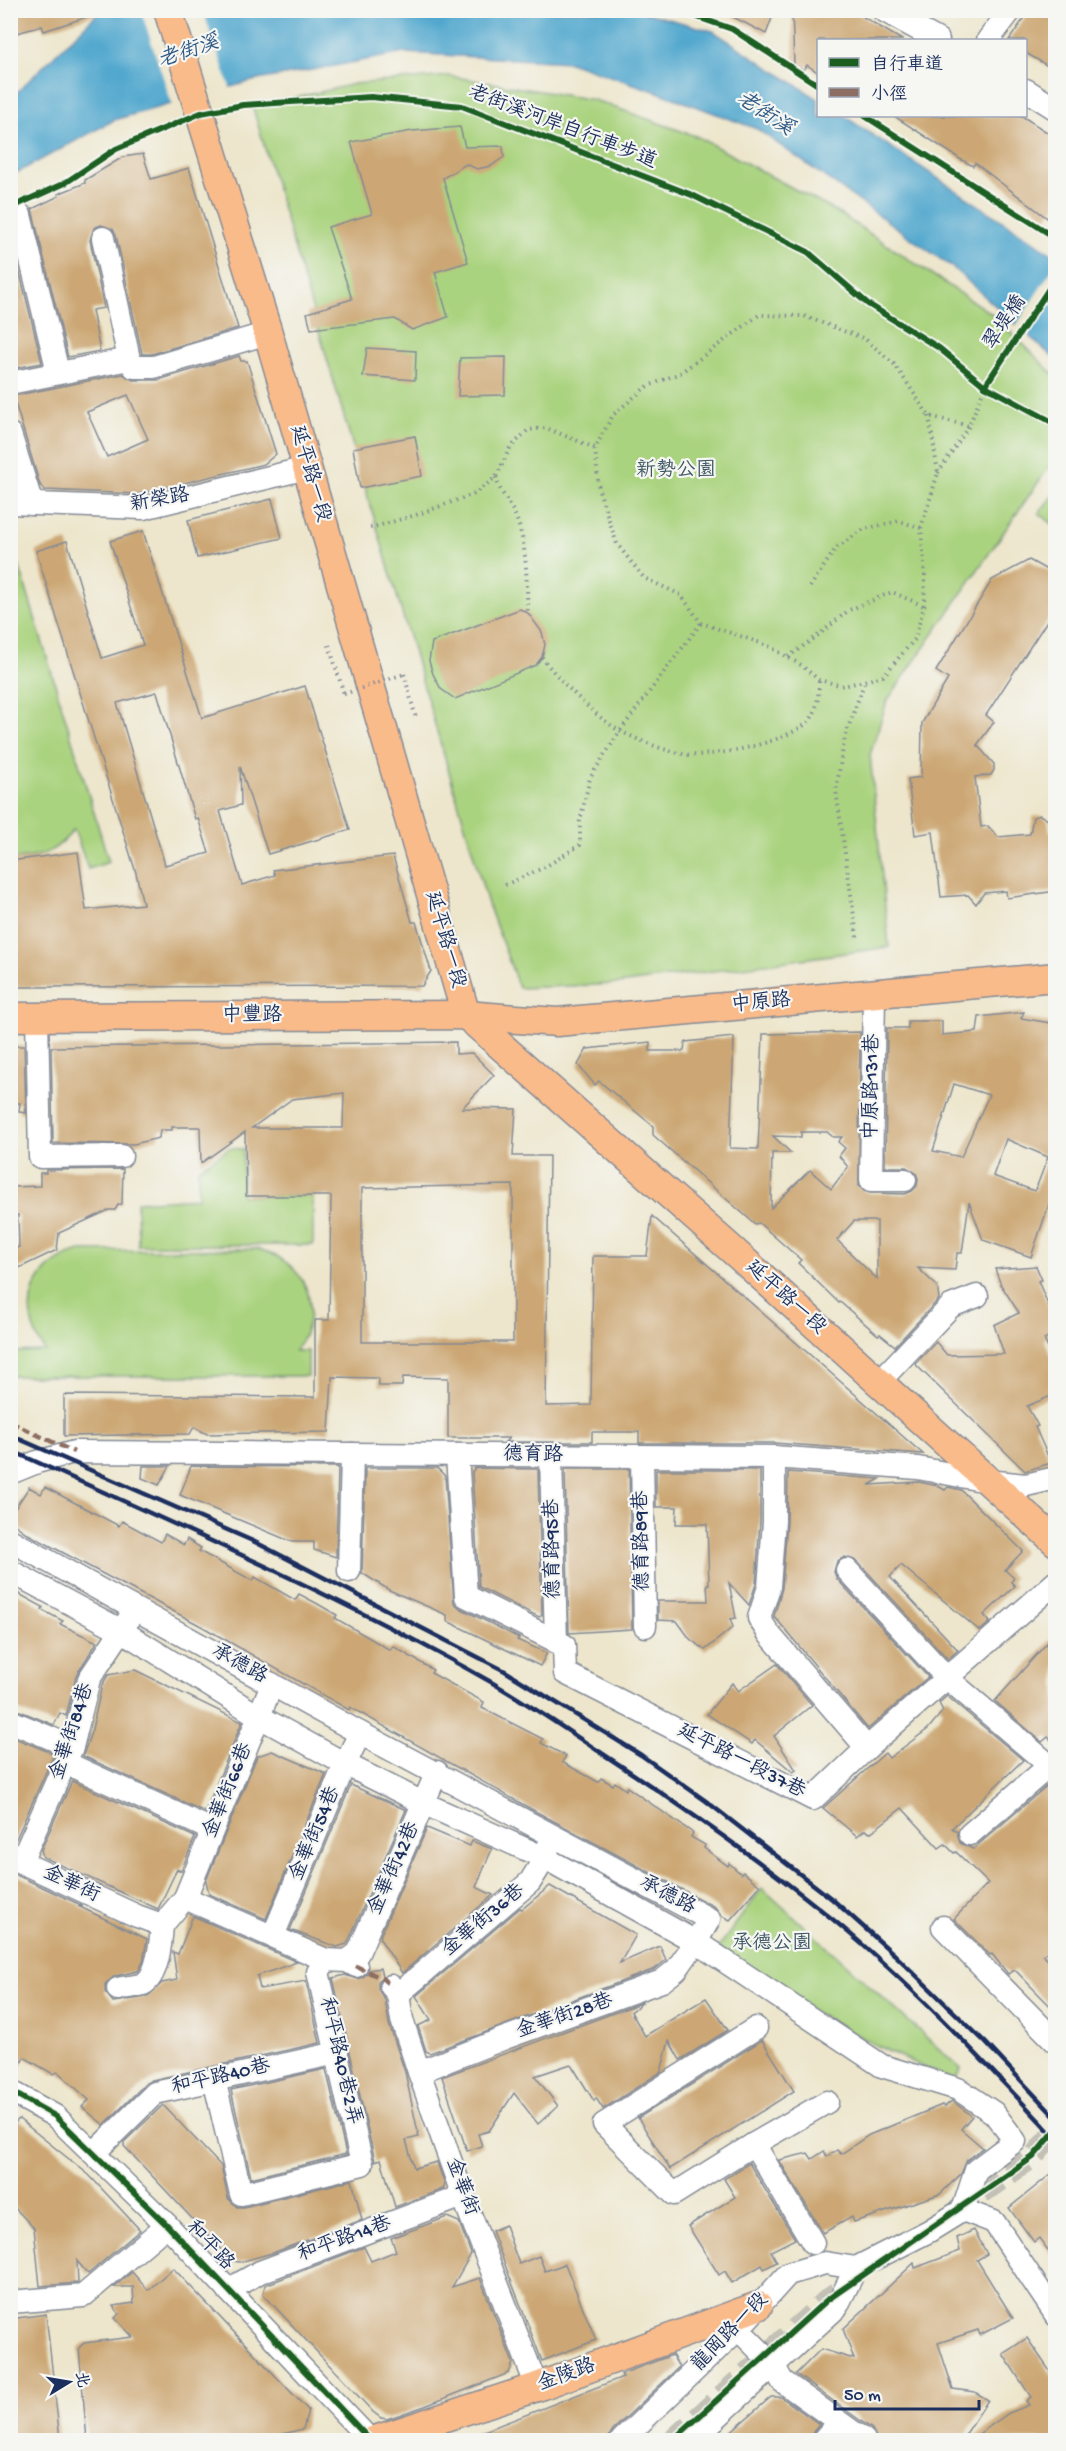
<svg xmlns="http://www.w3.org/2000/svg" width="1066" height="2451" viewBox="0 0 1066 2451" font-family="'Gochi Hand','LXGW WenKai TC',sans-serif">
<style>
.green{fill:#aad37f;stroke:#62816e;stroke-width:1.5}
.water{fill:#51a7ce;stroke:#366b96;stroke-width:1.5}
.pier{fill:#ede6cc}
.building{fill:#cca774;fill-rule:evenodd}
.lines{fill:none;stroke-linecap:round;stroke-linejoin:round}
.minor-tunnel{stroke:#c3c1b6;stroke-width:22;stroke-dasharray:22 11;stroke-linecap:butt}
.minor-casing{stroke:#848a95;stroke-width:25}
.major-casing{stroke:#848a95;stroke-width:31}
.path{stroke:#848a95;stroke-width:4;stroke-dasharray:1.5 4.5;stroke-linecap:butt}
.minor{stroke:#fff;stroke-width:22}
.major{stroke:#fabb8b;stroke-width:28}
.rail{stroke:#1b2f5e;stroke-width:4.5}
.path-bridge{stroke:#848a95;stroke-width:4;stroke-dasharray:1.5 4.5;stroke-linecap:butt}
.quiet{stroke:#8d6e63;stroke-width:4.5;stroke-dasharray:9 4.5;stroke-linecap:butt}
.cycleway-casing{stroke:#f6f6f2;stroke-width:10}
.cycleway{stroke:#1b5e20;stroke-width:6}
.labels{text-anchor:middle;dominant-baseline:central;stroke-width:4.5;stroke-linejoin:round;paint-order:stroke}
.street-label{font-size:20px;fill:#1b2f5e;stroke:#f6f6f2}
.park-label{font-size:20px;fill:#3f5866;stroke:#f6f6f2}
.water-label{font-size:21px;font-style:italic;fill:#2e5985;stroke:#f6f6f2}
</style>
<rect width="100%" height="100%" fill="#f6f6f2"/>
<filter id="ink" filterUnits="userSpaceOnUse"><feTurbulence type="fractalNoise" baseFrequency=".0167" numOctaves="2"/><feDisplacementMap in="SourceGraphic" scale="12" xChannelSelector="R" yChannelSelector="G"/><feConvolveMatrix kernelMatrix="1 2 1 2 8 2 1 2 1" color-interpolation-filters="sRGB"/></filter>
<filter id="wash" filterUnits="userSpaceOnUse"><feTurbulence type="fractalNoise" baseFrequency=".008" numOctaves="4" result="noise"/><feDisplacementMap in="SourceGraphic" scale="24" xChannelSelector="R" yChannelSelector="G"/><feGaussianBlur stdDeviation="1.35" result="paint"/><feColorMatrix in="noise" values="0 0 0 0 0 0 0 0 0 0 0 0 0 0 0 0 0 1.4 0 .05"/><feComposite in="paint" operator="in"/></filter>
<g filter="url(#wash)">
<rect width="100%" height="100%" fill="#ede6cc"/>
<!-- green -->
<g class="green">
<polygon points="449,76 594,100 698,137 837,212 995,316 1055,376 1055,458 887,701 870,755 889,947 618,984 519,988 488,904 253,108 354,84"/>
<polygon points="1054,494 1056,495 1055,526 1039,513"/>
<path d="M15,552L109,862L88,869L74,829C56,853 40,858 11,859L10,554Z"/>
<polygon points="229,1148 243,1149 242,1196 313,1196 313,1245 138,1245 137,1202 198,1198 198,1169"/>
<path d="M258,1249C307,1262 326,1309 295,1351H308V1376H11V1352L45,1351C16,1309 31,1265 80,1251Z"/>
<polygon points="762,1888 961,2069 954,2081 873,2044 796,2002 718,1948"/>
</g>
<!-- water -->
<polygon class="water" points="100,11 639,11 713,31 818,99 818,116 844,116 1055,256 1055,359 953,268 757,129 663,94 569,62 404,53 252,81 114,120 11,176 10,99"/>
<!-- pier -->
<g class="pier">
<polygon points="141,11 203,11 231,90 173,107"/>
<polygon points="1055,265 1055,292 1026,337 1015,327"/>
</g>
<g id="blocks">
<!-- building -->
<g class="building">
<polygon points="10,10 96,10 96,14 44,31 42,26 10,35"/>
<polygon points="720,10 775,10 766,34"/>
<polygon points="792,10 852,10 902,40 819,40 819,73 807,65 804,70 794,65"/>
<polygon points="1030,10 1056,10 1056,71 1026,53 1026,40 1009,40"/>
<polygon points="894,116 1022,116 1056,138 1056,206 1047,218 975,163 973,166 960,159"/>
<polygon points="460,127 465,147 503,146 504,157 491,166 477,169 466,164 443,178 468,262 435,272 448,317 412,330 395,319 311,329 307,313 352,299 328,227 372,214 351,142 412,131"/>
<polygon points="143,154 151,179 189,168 238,328 152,354 142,354 116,235 113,229 101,225 94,228 90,240 104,308 92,310 100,351 68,357 32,209 59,196 58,194 85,183 85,180 123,157"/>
<polygon points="10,233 42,363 10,369"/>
<polygon points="367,348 416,351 415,380 363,376"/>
<path d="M239,356L241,361H247L276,454L264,464L138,494L45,490L40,485L13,396L123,374L133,380H158ZM128,395L148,439L107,457L87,412Z"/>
<polygon points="506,357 505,395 458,396 460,358"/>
<polygon points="415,436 422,476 360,488 353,448"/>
<polygon points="272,499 282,538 197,558 188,520"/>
<path d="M143,531L202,718L305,686L350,830L268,854L240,766L241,805L220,811L242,885L275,875L273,870L393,856L412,922H416L431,971L422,986L10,987V861L78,852L86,910L143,904L136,873L36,551L67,541L102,658L143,645L110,541ZM157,692L195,819L198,818L209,853L165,865L117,703Z"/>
<polygon points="1029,560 1056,575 1056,607 986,715 994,722 977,745 994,764 994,770 991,775 975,777 981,827 988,826 998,837 1030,834 1033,817 1040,815 1048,820 1050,832 1056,832 1056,891 1007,898 1006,891 984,893 976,904 968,895 941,897 933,832 915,835 908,779 921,777 922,723 948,679 936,671 992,580"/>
<polygon points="520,609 528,613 542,632 545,645 542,657 536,665 455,699 441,689 433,674 429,661 432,642"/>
<path d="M1024,1012L1021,1018L1056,1024V1184L1031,1257L983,1240L969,1202L962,1253H957L955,1270L918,1268L937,1286L939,1299L895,1346L880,1334L878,1335L840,1302L839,1303L798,1263L801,1260L759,1223L755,1224L653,1135V1126L599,1081L595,1085L578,1065L587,1049L650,1042V1051H684L685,1042L734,1037L730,1148L758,1149L763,1034L860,1032L859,1186L864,1191L870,1193L905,1194L912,1191L917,1186L918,1179L916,1173L906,1167H885L887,1028H908V1021H942V1035L977,1032L979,1017ZM954,1084L989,1095L961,1157L933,1151ZM801,1132H827L833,1137H842L838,1142L845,1148L839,1156L848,1167L831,1189L810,1170L771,1208L772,1153H791L773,1136L801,1137ZM1006,1139L1048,1157L1035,1191L993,1176ZM854,1221H877V1279L837,1240Z"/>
<path d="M456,1042V1054L472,1053L494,1075L462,1108L516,1109L513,1156H549L546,1406L591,1405L593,1256H647L652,1216L923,1454L774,1443H639V1432H592V1442H505L509,1438H448V1378L403,1377L402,1386H379L378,1378L332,1377L329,1432L207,1434L194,1427L190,1434L64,1436V1395L315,1397V1320H329L331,1196H246L245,1132L201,1163L200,1127H172V1130H160L159,1138L134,1144L53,1143L51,1047ZM344,1093L343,1128H252L292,1099ZM513,1185V1342H362V1188Z"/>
<polygon points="10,1046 24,1046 26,1113 19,1112 20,1103 10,1103"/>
<polygon points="123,1169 122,1204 118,1205 115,1210 109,1210 59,1233 57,1250 17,1269 10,1257 10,1251 19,1247 18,1215 10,1215 10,1187 40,1186 40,1173 46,1173 46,1170"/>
<polygon points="1036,1266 1042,1280 1038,1281 1052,1314 1050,1315 1055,1329 1049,1331 1051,1336 1044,1339 1056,1368 1056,1394 1027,1406 1038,1426 1035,1427 1051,1463 1025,1471 915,1364 936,1342 947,1355 1004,1354 994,1325 1019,1313 1001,1285 995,1269"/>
<polygon points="143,1466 170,1466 159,1485 142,1478"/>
<polygon points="191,1466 338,1467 336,1557 314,1550 314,1542 292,1542 180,1495"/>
<polygon points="365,1468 437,1468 445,1476 454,1603 460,1608 519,1638 517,1640 547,1653 540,1666 447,1621 447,1615 389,1590 362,1573"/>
<polygon points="475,1468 538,1469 542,1615 539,1617 479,1587 472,1472"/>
<polygon points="565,1469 629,1469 632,1629 569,1633"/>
<polygon points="656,1470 760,1470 760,1520 756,1584 749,1605 729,1583 736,1618 730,1619 733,1627 705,1650 690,1639 677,1621 658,1620 658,1601 708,1601 707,1584 709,1584 707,1524 676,1524 677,1507 656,1507"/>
<polygon points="788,1472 880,1479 869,1485 919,1482 938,1486 945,1490 948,1487 961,1490 1023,1551 1005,1570 1014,1578 1011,1582 1015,1586 984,1615 990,1622 980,1631 901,1565 890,1577 958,1650 948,1659 857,1561 845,1557 837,1561 834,1572 837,1579 928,1677 868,1729 774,1616 782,1588 787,1522"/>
<polygon points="29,1487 41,1494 45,1487 119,1526 122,1521 161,1542 165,1534 184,1545 187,1539 201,1548 199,1551 253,1581 255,1577 295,1600 299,1594 316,1603 337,1615 335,1618 390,1650 393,1646 433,1670 431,1673 484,1702 482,1708 543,1739 541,1743 566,1756 562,1762 598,1782 601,1778 613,1785 615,1782 626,1790 627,1787 693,1833 691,1837 705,1845 704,1848 728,1866 729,1863 741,1874 743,1872 760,1886 730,1920 722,1916 715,1907 533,1810 350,1707 349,1710 203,1627 28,1534 14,1524 12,1513"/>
<polygon points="10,1589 43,1607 42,1610 63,1621 60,1624 97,1642 76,1675 66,1716 60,1713 54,1725 20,1711 10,1711"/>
<polygon points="1056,1633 1056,1745 1048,1737 1042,1742 995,1701"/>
<polygon points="777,1664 812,1705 774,1736 796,1770 793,1772 755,1740 752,1744 707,1714 732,1683 738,1691"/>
<polygon points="135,1670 242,1722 205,1812 83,1756 92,1729 102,1685 108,1675"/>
<polygon points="947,1696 1023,1760 952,1828 957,1832 960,1843 973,1849 1050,1783 1056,1784 1056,1944 1043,1955 1056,1969 1056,2012 1015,1970 1008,1974 992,1954 990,1955 954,1919 988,1883 956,1852 954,1853 945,1844 939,1848 902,1808 870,1833 865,1830 857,1836 823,1808 885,1753 889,1758 928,1729 943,1711 939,1703"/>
<polygon points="10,1736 54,1754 16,1839 10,1841"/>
<polygon points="272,1751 326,1774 266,1919 209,1894 206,1881 257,1756"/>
<polygon points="72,1781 195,1837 181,1871 177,1869 158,1909 43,1857 41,1850"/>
<polygon points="351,1785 406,1810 347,1944 337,1947 290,1930"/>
<polygon points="427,1828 470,1846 472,1841 492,1849 476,1887 493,1895 402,1973 380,1939 381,1934"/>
<polygon points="10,1872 83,1906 78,1906 147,1939 143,1962 138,1971 115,1976 105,1984 105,1992 113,2002 147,1997 162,1983 177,1980 173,1952 178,1954 193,1916 297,1962 257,1976 260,1989 306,1981 320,2043 152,2080 146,2083 104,2125 82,2107 89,2100 58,2072 53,2074 24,2057 14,2079 10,2078"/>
<polygon points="550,1886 636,1935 620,1963 660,1946 666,1960 655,1969 430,2053 426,2051 418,2026 431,2020 416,1996 520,1908 522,1909"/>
<polygon points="380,1968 382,1976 378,1982 378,1989 385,2000 389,2024 405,2072 419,2137 406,2140 414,2168 437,2162 445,2185 443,2189 395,2207 381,2159 375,2161 333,1978 345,1975 357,1979 363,1977 369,1970"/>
<polygon points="706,1998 728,2030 680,2060 669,2041 661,2072 603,2109 596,2098 594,2101 571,2064 535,2076 558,2106 538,2124 514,2093 489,2131 478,2134 482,2146 467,2151 442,2077 643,2002 631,2012 645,2036"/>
<polygon points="762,2040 794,2091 670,2169 638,2118"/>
<polygon points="326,2069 346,2154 251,2178 231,2090"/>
<polygon points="952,2101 972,2116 961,2129 983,2148 967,2160 961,2174 940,2194 854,2222 852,2217 823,2233 779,2160 808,2153 812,2159 824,2151 827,2157 837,2150 841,2154 869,2135 942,2105 944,2107"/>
<polygon points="163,2105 221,2166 228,2198 237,2207 244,2207 352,2180 362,2220 272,2253 240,2262 232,2261 124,2146 124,2142"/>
<polygon points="19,2119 89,2175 140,2230 88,2274 77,2261 78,2283 40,2286 34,2228 10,2203 10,2127"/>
<polygon points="749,2163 795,2239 771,2251 777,2262 764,2269 762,2265 732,2283 725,2271 719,2275 688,2226 735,2197 724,2179"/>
<polygon points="1056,2170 1056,2261 1039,2238 1034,2242 1009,2208"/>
<polygon points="447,2217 459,2222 471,2254 452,2287 480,2278 513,2363 509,2373 425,2406 387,2419 381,2418 373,2412 263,2294 265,2285 364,2247 371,2261 396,2251 391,2238"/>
<polygon points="505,2225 519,2264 539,2256 545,2271 565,2264 596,2340 542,2361 492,2231"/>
<polygon points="974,2230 987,2254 977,2260 1013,2318 980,2335 978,2330 938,2343 953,2389 975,2392 988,2400 962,2440 877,2440 872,2429 796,2374 821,2349 854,2359 843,2329 914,2263 915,2268 960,2251 957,2238"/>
<polygon points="173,2268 308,2410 303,2429 260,2440 87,2440 79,2348 84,2343 133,2337 115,2318 119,2314 113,2306 134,2303 133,2287 114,2287 132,2272 148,2290"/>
<polygon points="46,2314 60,2440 10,2440 10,2319"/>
<polygon points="1027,2338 1056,2380 1056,2440 970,2440 1009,2413 1029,2405 1026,2401 1031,2397 1003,2354"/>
<polygon points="672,2355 679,2367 613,2430 607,2440 461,2440 623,2377 621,2374"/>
<polygon points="771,2397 781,2397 819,2424 813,2432 810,2440 721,2440"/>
</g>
</g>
</g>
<g filter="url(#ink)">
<use href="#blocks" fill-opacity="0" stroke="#848a95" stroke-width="1.5"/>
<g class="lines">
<!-- minor-tunnel -->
<g class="minor-tunnel">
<polyline points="955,2212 1033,2157 1056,2130"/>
<polyline points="673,2440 827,2300 853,2282"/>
</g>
<!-- minor casing -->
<g class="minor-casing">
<g id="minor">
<polyline points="883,10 938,40"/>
<polyline points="988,40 1011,10"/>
<polyline points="1026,90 1056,109"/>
<polyline points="20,215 58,372"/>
<polyline points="103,238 129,359"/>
<polyline points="10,383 129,359 134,367 154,367 268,333"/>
<polyline points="10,434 32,504"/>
<polyline points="10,503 143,508 307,468"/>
<polyline points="874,993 871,1180 905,1180"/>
<polyline points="37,1017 40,1157 121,1156"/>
<polyline points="879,1382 951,1306 977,1296"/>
<polyline points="457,1455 466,1596 564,1645 565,1673 813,1799 867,1748 1056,1582"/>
<polyline points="551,1456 556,1642"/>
<polyline points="642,1457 645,1626"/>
<polyline points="774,1457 774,1521 769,1587 759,1618 769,1634 867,1748"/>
<polyline points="10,1473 37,1462 74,1452 774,1457 918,1468 987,1481 1026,1485 1056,1478"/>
<polyline points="10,1540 360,1733 709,1919 696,1942 545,1858 425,1804 345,1764 260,1717 122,1631 10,1571"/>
<polyline points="847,1570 946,1677 1056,1771"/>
<polyline points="349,1571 352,1454"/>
<polyline points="15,1723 72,1747"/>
<polyline points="66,1763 212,1830"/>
<polyline points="970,1834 1049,1766"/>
<polyline points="10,1857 137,1916 162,1925 185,1898 326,1960 347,1961 356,1966"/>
<polyline points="21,1862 72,1747 89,1679 129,1619"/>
<polyline points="185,1898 272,1684"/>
<polyline points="943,1927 1056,2042"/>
<polyline points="273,1936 345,1764 360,1733"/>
<polyline points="347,1961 358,1953 437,1772"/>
<polyline points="391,1986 398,1994 402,2020 419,2072 463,2196 537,2387"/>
<path d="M118,1989C126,1987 135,1987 143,1984C158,1977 161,1940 162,1925"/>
<polyline points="398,1994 530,1882 545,1858 549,1845"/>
<polyline points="756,2028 604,2124 674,2194 754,2144 813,2243"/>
<polyline points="419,2072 505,2038 662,1981 676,1970 696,1942 882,2066 958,2089 994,2113 1015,2141 976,2170 963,2210"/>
<polyline points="214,2079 241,2194 362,2164 318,1972 326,1960"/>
<polyline points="10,2091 55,2116 167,2225 370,2440"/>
<polyline points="754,2144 827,2102"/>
<polyline points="94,2153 155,2093 337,2053"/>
<polyline points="963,2210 994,2222 1056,2315"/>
<polyline points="228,2290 260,2272 463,2196"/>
<polyline points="10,2302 83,2296 167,2225"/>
<polyline points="738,2329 773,2364 782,2381 864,2440"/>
<polyline points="622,2440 738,2329 788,2274 825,2263 856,2268"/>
<polyline points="692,2440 836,2308 856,2268 929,2231 963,2210"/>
<polyline points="823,2440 838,2423"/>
</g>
</g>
<!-- major casing -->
<g class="major-casing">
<g id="major">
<polyline points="168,10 268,333 466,1015 739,1256 1056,1542"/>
<polyline points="10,1017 466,1015 557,1022 1056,977"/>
<polyline points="375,2440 537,2387 758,2306"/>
</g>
</g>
<!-- path -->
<g class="path">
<polyline points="929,416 938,473 921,528 925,575 924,606 915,639 883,676 844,686 819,680 801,665 767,645 701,623 681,595 644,578 617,544 599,490 595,448 613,415 646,387 680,373 759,315 804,316 865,339 895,365 929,416 969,426 985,386 1056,278"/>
<polyline points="938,473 969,426"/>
<path d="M496,477C499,492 509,501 515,515C528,545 526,581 528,613"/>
<polyline points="370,528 416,515 474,494 496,477 510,448 528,430 546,428 595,448"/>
<polyline points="810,587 836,548 864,529 899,521 921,528"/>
<polyline points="329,645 344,694"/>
<path d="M542,657C555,677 601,722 622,732C641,741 662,750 683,754C711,759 790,742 810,720C818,710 819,692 819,680"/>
<polyline points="788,657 816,637 849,610 892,592 924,606"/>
<polyline points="404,674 416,718"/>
<polyline points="505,885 545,867 580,845 580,821 590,778 620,731 701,623"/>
<polyline points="857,937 836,790 845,736 865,681"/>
</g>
<!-- minor -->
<use href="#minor" class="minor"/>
<!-- major -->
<use href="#major" class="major"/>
<!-- rail -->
<g class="rail">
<polyline points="10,1435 255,1542 505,1671 641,1755 706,1801 832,1899 895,1955 985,2042 1056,2118"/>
<path d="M10,1450C172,1523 336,1594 491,1682C527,1703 562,1727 597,1750C673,1800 749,1852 820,1909C903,1975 984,2061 1056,2139"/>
</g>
<!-- path-bridge -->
<polyline class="path-bridge" points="344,694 404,674"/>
<!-- quiet -->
<g class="quiet">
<polyline points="10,1422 74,1452"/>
<polyline points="356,1966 383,1979 391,1986"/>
</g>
<!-- cycleway casing -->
<g class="cycleway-casing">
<g id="cycleway">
<polyline points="677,10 732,29 818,85"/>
<polyline points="865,116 1056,238"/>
<polyline points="10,208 65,183 116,149 201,113 243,105 371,97 462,106 692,195 808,252 868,304 939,348 985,386 1056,424"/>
<polyline points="985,386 1056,278"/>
<polyline points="10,2091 55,2116 167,2225 370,2440"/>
<polyline points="673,2440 827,2300 1033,2157 1056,2130"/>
</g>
</g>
<!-- cycleway -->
<use href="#cycleway" class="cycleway"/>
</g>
</g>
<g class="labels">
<!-- street labels -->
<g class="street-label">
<text transform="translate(562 128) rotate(21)">老街溪河岸自行車步道</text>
<text transform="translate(1006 323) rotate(-57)">翠堤橋</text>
<text transform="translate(309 474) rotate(74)">延平路一段</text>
<text transform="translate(160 501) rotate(-10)">新榮路</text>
<text transform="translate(444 940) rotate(74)">延平路一段</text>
<text transform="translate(761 1004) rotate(-5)">中原路</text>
<text x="252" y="1016">中豐路</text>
<text transform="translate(873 1087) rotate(-89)">中原路131巷</text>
<text transform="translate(785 1298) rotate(42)">延平路一段</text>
<text transform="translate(533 1456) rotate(1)">德育路</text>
<text transform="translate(643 1541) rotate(-91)">德育路89巷</text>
<text transform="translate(554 1549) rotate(-91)">德育路95巷</text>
<text transform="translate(239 1665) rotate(29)">承德路</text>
<text transform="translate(73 1732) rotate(-72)">金華街84巷</text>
<text transform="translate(741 1762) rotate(27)">延平路一段37巷</text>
<text transform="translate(229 1791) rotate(-68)">金華街66巷</text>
<text transform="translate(316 1834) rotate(-67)">金華街54巷</text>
<text transform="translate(395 1869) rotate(-66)">金華街42巷</text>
<text transform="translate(71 1885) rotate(25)">金華街</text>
<text transform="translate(667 1896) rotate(28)">承德路</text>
<text transform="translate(484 1921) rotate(-40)">金華街36巷</text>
<text transform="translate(565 2017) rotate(-19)">金華街28巷</text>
<text transform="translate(339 2061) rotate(77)">和平路40巷2弄</text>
<text transform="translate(221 2078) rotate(-13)">和平路40巷</text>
<text transform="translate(461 2187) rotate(70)">金華街</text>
<text transform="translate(345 2240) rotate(-20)">和平路14巷</text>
<text transform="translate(209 2246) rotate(47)">和平路</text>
<text transform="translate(731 2333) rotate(-46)">龍岡路一段</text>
<text transform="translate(567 2376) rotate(-20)">金陵路</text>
</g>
<!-- park labels -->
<g class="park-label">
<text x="676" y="471">新勢公園</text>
<text x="772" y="1944">承德公園</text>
</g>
<!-- water labels -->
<g class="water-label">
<text transform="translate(189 53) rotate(-19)">老街溪</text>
<text transform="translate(764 115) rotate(33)">老街溪</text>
</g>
</g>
<!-- margin -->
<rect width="1066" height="2451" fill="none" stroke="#f6f6f2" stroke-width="36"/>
<!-- legend -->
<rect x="817" y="39" width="210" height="78" fill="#f6f6f2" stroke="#9ea6b7" stroke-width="1.5"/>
<rect x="829" y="58" width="30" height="9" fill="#1b5e20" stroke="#9ea6b7" stroke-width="1.5"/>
<text x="871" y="69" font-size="18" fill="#1b2f5e">自行車道</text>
<rect x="829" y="88" width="30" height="9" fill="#8d6e63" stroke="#9ea6b7" stroke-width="1.5"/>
<text x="871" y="99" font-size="18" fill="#1b2f5e">小徑</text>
<!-- north arrow -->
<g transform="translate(69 2382) rotate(79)" stroke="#f6f6f2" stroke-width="4.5" paint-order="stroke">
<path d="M0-4.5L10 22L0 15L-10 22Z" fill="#1b2f5e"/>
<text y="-9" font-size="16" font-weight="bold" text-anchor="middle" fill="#1b2f5e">北</text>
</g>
<!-- scale -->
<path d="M835 2400v9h144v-9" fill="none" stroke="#1b2f5e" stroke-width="3"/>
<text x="844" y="2400" font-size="18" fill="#1b2f5e" stroke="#f6f6f2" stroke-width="4.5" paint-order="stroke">50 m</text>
</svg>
